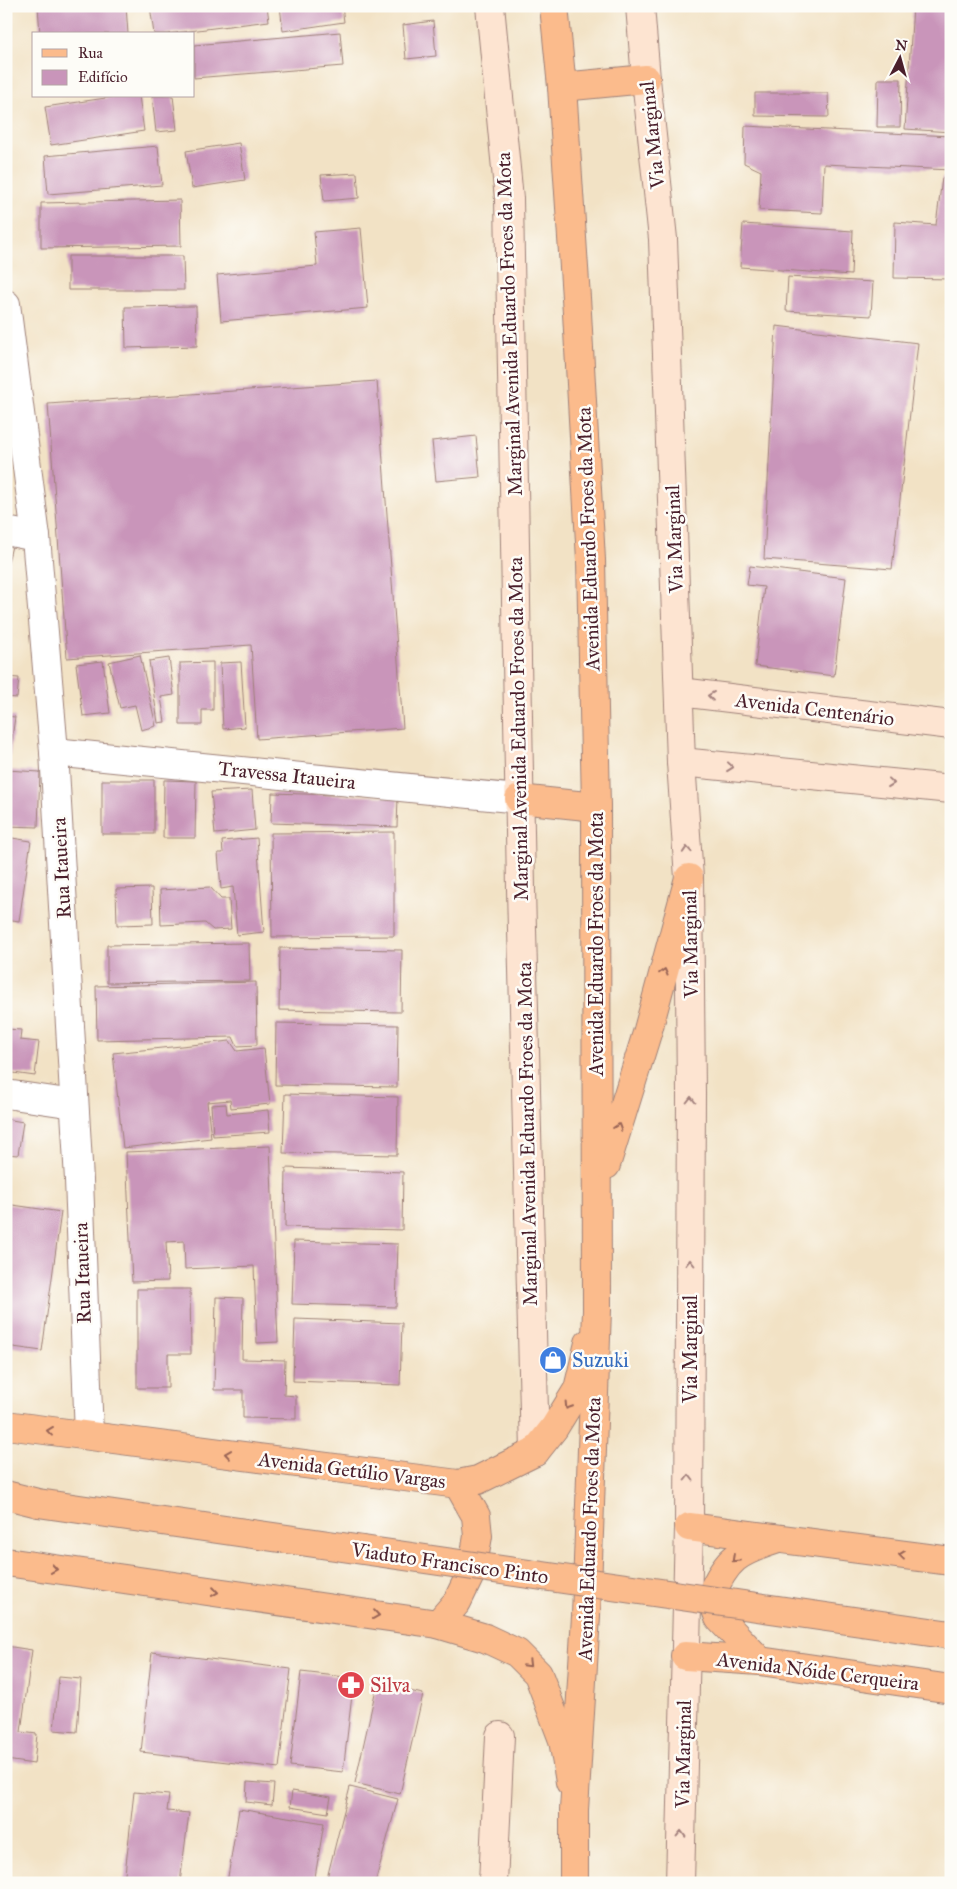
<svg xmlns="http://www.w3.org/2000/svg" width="957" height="1889" viewBox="0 0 957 1889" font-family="'IM FELL Great Primer',serif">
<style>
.building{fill:#c995ba}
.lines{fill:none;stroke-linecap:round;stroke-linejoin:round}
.street-casing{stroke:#9e8078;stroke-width:30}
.secondary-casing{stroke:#9e8078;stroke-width:30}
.primary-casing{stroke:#9e8078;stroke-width:30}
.highway-casing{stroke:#9e8078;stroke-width:30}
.street{stroke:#fff;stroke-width:28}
.secondary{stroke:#fde4d1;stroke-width:28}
.primary{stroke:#fbbb8c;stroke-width:28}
.highway{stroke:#fbbb8c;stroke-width:28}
.primary-bridge-casing{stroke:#9e8078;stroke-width:30;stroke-linecap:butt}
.primary-bridge{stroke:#fbbb8c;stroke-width:28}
.oneway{stroke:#a4827e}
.oneway2{stroke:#9a6557}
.labels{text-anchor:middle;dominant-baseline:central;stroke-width:5;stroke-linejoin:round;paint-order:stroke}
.street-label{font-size:20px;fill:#4a1f2b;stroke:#fdfcf7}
.shop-label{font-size:20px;fill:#366cbe;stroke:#fdfcf7;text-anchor:start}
.health-label{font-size:20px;fill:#be3a42;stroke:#fdfcf7;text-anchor:start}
</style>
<rect width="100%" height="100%" fill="#fdfcf7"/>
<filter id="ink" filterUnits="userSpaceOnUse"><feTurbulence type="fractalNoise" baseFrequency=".02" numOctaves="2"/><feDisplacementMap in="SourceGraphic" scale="10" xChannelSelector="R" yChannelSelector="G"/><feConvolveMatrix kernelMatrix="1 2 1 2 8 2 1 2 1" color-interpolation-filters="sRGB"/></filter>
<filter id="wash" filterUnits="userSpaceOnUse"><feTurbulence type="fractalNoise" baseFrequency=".0096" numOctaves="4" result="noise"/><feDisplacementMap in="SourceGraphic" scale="20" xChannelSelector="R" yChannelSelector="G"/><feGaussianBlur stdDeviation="1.12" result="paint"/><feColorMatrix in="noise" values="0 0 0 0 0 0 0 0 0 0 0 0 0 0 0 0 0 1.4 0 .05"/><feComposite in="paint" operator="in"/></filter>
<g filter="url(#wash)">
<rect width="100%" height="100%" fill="#f2e2c5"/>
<g id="blocks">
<!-- building -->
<g class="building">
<polygon points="38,6 126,6 128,34 40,34"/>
<polygon points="150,6 267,6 269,21 166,34 154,34"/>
<polygon points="280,6 342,6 344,22 283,31"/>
<polygon points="913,6 951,6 951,132 905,129"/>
<polygon points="433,21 436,56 406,59 403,25"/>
<polygon points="340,32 343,66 194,78 194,45"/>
<polygon points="878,79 901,79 900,127 877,127"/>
<polygon points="755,93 828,93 829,117 755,116"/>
<polygon points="119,96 139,96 144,131 51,145 45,107"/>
<polygon points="152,96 173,96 177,130 156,132"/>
<polygon points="745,126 951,136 951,170 824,164 822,213 759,210 761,171 744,163"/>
<polygon points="239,143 245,180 192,188 186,151"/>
<polygon points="158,146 162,185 48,194 45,156"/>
<polygon points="357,173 359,198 324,201 321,175"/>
<polygon points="942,178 951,178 951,279 894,278 895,222 936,225"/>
<polygon points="180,200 181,246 41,248 41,203"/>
<polygon points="743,224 853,231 851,275 740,267"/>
<polygon points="361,228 368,308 221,321 217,275 317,266 314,232"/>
<polygon points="68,256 183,256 184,290 68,290"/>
<polygon points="788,277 873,282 871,316 786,311"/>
<polygon points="196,306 197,346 126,348 125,307"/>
<polygon points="776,326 918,343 892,569 764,559"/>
<polygon points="377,381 403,728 257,739 251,645 67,658 48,404"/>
<polygon points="476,436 480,477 436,481 432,441"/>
<polygon points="6,544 12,546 7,566 6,566"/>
<polygon points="750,566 846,578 834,676 755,666 764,587 747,585"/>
<polygon points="140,655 156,726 141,730 135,705 120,708 109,662"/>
<polygon points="169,658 174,695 161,697 165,722 158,723 149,661"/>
<polygon points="103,661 110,713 83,716 76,664"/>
<polygon points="213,662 213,710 202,710 202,725 180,725 180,663"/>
<polygon points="241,662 245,727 223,729 220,663"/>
<polygon points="6,677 19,678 17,698 6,697"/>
<polygon points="6,716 15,717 9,760 6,760"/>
<polygon points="6,770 40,772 38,827 6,826"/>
<rect x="102" y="780" width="52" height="54"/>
<polygon points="164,780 196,781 195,838 163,838"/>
<polygon points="252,790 255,830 215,834 211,792"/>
<polygon points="272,793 398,797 397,827 271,823"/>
<polygon points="394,832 394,936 272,937 271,833"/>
<polygon points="6,837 31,841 19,921 6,919"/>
<polygon points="257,838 264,932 237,935 233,887 221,889 218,853 223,853 222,841"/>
<polygon points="210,887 221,899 229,899 231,929 213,930 205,923 161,925 160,890"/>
<polygon points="152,888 153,924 117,925 116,889"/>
<polygon points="249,943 250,981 107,983 107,945"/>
<polygon points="280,948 402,950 401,1012 279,1010"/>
<polygon points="256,982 257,1045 237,1046 233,1037 97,1040 96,986"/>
<polygon points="276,1023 398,1025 397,1087 275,1085"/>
<polygon points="6,1029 21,1030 20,1040 39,1042 35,1076 6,1072"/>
<polygon points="230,1041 237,1051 264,1048 270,1104 231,1108 230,1100 207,1102 211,1138 123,1148 113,1053"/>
<polygon points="285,1094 398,1097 397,1155 283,1153"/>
<polygon points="226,1104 227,1114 268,1110 270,1132 213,1136 211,1105"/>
<polygon points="6,1119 23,1122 18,1155 6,1154"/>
<polygon points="270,1146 278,1342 257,1343 254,1266 185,1269 184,1241 166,1242 168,1281 132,1282 126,1152"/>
<polygon points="286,1168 403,1172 402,1230 285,1227"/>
<polygon points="6,1204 61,1212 42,1351 6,1346"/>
<polygon points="294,1241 398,1244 396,1307 292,1304"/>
<polygon points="137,1289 190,1289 191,1354 168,1354 168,1388 137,1388"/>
<polygon points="216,1297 243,1298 242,1359 285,1360 284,1395 296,1396 296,1419 243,1418 243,1390 214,1390"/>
<polygon points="295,1319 402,1323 400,1385 293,1381"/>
<polygon points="6,1646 32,1650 21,1732 37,1734 34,1764 6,1760"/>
<polygon points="152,1652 291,1669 279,1768 141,1752"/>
<polygon points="301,1672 354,1678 343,1772 290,1766"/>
<polygon points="59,1677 81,1679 77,1732 54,1730"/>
<polygon points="377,1684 423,1694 400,1794 355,1783"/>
<polygon points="247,1782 274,1784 272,1805 246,1802"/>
<polygon points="350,1787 398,1799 375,1883 347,1883 327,1878"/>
<polygon points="292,1791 331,1797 328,1813 290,1807"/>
<polygon points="134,1792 169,1795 167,1811 189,1813 180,1883 124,1883"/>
<polygon points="239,1809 324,1823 314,1883 227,1883"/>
</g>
</g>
</g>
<g filter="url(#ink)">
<use href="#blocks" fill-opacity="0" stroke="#9e8078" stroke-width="1"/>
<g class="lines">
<!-- street casing -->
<g class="street-casing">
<g id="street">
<polyline points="6,304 36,537 54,752 79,1180 89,1435"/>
<polyline points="6,531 36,537"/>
<polyline points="54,752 519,799"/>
<polyline points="6,1094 74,1104"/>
</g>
</g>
<!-- secondary casing -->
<g class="secondary-casing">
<g id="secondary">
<polyline points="490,6 509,199 521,889 535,1452"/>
<polyline points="640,6 646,79 663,239 681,762 689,878 691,1094 689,1527 680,1883"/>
<polyline points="680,692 951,725"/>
<polyline points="681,762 951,789"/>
<polyline points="493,1883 500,1736"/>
</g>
</g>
<!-- primary casing -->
<g class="primary-casing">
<g id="primary">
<polyline points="6,1425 458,1484 478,1480 535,1452 554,1428 578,1389 589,1343"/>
<polyline points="6,1495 38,1503"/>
<polyline points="689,1527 951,1561"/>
<polyline points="6,1562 438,1624 485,1638 517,1653 538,1674 563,1740 570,1782"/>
<polyline points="438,1624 457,1602 472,1571 478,1536 476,1516 458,1484"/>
<polyline points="685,1656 760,1661 951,1689"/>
<path d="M760,1661L719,1618L711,1595C727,1558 738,1552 775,1540"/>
</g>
</g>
<!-- highway casing -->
<g class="highway-casing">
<g id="highway">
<polyline points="554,6 562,87 577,313 591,560 596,807 597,1310 586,1616 574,1810 574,1883"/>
<polyline points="562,87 646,79"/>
<polyline points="519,799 596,807"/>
<polyline points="606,1165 648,1030 689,878"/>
</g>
</g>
<!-- street -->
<use href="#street" class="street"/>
<!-- secondary -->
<use href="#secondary" class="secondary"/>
<!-- primary -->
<use href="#primary" class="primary"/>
<!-- highway -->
<use href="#highway" class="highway"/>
<!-- primary-bridge casing -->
<g class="primary-bridge-casing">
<polyline id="primary-bridge" points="38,1503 951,1635"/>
</g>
<!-- primary-bridge -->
<use href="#primary-bridge" class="primary-bridge"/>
</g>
<!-- one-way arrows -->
<defs><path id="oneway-chevron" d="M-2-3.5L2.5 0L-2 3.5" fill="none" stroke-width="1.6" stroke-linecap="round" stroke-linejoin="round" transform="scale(1.25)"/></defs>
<g class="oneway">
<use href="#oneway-chevron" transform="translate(711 696) rotate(-173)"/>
<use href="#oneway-chevron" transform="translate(730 767) rotate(6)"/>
<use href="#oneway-chevron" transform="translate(891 783) rotate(6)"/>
<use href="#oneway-chevron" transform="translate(687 850) rotate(-94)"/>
<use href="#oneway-chevron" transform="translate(691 1100) rotate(-90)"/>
<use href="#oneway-chevron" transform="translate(690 1263) rotate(-90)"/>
<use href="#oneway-chevron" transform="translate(689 1478) rotate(-90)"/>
<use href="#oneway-chevron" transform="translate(681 1834) rotate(-89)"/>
</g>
<g class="oneway2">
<use href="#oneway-chevron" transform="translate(664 972) rotate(-75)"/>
<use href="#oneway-chevron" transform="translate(618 1127) rotate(-72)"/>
<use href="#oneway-chevron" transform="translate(568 1406) rotate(122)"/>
<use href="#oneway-chevron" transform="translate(50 1431) rotate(-173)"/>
<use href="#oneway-chevron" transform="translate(228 1454) rotate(-172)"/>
<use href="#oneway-chevron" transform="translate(902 1555) rotate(-173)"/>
<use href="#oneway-chevron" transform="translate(735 1559) rotate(137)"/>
<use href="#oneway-chevron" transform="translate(54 1569) rotate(8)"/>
<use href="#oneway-chevron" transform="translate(215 1592) rotate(8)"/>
<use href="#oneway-chevron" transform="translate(376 1615) rotate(8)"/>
<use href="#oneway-chevron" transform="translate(528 1664) rotate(45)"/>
</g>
</g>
<!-- icons -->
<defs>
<g id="shop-disc" transform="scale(1.4375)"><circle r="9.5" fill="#3f7fe0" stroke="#fdfcf7"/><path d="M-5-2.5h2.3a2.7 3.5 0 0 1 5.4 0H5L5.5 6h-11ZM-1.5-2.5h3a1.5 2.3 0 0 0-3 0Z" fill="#fff"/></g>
<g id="pharmacy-disc" transform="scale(1.4375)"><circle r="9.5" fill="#e0444e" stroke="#fdfcf7"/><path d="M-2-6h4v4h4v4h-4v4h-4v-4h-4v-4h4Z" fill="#fff"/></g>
</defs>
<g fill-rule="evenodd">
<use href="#shop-disc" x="553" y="1360"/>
<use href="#pharmacy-disc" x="351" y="1685"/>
</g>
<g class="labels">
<!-- street labels -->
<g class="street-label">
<text transform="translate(652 135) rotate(-96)">Via Marginal</text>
<text transform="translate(509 324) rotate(-92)">Marginal Avenida Eduardo Froes da Mota</text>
<text transform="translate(588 539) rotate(-92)">Avenida Eduardo Froes da Mota</text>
<text transform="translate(674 539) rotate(-92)">Via Marginal</text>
<text transform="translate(815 709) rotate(7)">Avenida Centenário</text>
<text transform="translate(518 729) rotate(-91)">Marginal Avenida Eduardo Froes da Mota</text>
<text transform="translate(287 775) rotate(6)">Travessa Itaueira</text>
<text transform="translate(61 868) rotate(-93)">Rua Itaueira</text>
<text transform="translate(596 944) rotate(-90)">Avenida Eduardo Froes da Mota</text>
<text transform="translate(690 944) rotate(-91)">Via Marginal</text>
<text transform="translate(527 1134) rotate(-91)">Marginal Avenida Eduardo Froes da Mota</text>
<text transform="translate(82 1273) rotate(-92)">Rua Itaueira</text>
<text transform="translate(690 1349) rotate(-90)">Via Marginal</text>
<text transform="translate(352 1470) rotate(7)">Avenida Getúlio Vargas</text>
<text transform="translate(589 1529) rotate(-88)">Avenida Eduardo Froes da Mota</text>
<text transform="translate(450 1563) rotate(8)">Viaduto Francisco Pinto</text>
<text transform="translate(818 1671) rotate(7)">Avenida Nóide Cerqueira</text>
<text transform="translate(683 1754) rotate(-89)">Via Marginal</text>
</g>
<!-- shop labels -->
<g class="shop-label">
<text x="572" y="1360">Suzuki</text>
</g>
<!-- health labels -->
<g class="health-label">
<text x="370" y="1685">Silva</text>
</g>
</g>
<!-- margin -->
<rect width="957" height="1889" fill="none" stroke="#fdfcf7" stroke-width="25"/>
<!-- legend -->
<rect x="32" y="32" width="162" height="65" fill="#fdfcf7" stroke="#b5a4a5"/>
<rect x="42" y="49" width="25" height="8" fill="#fbbb8c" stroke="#b5a4a5"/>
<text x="78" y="58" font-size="15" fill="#4a1f2b">Rua</text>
<rect x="42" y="70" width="25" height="15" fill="#c995ba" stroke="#b5a4a5"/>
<text x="78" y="82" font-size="15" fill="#4a1f2b">Edifício</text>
<!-- north arrow -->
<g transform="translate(900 58) rotate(6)" stroke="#fdfcf7" stroke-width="4" paint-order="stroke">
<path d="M0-4L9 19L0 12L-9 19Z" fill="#4a1f2b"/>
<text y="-8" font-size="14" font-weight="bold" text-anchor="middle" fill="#4a1f2b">N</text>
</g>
</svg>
